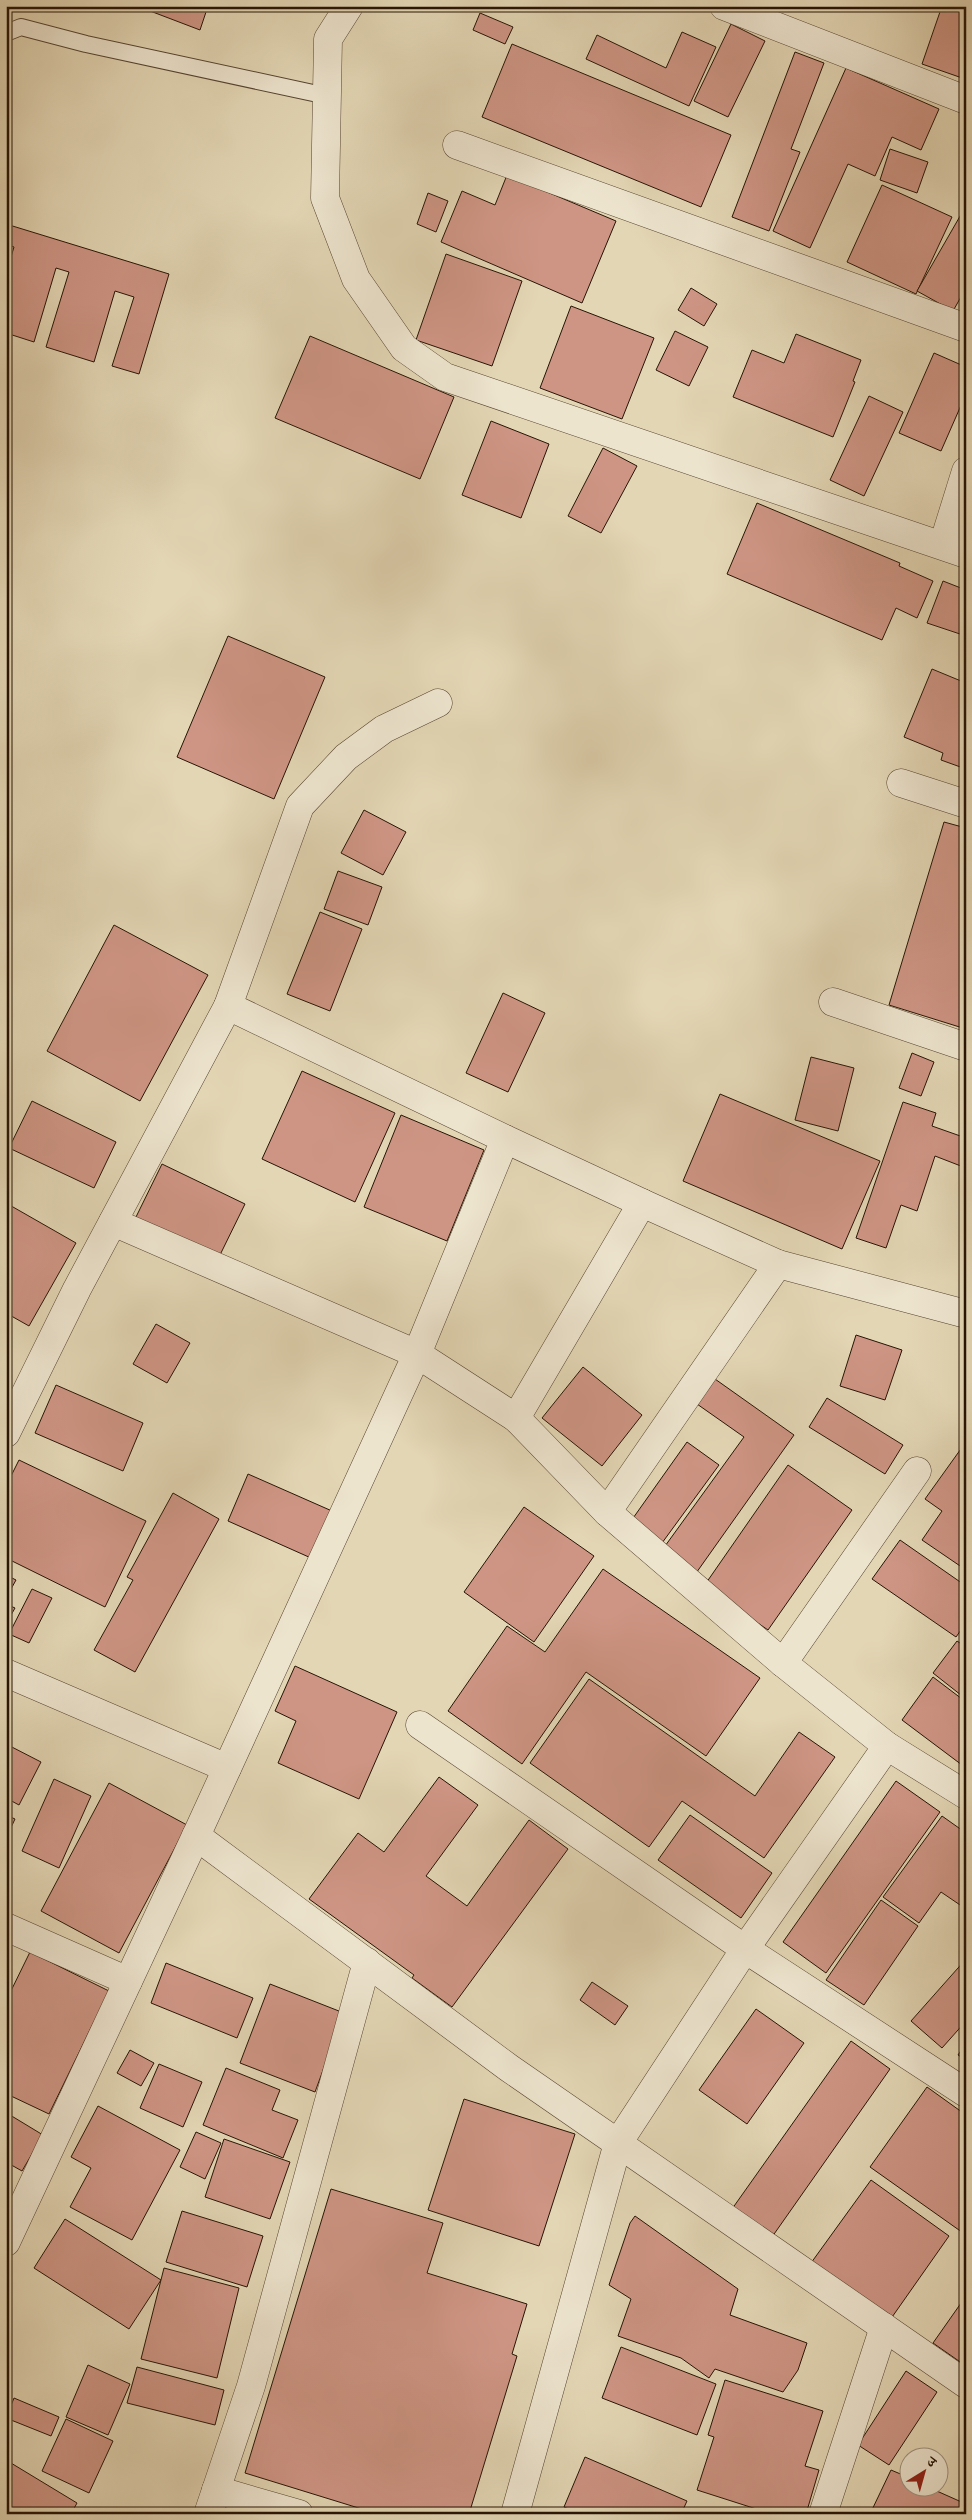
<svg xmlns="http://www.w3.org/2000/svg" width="972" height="2520" viewBox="0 0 972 2520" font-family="'Old Standard TT','Noto Serif Devanagari',serif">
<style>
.building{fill:#ce9584;stroke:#271405}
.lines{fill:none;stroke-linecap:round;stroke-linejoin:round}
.lane-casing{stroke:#564431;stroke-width:18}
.street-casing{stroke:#564431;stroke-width:29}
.lane{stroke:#ede4ce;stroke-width:16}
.street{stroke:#ede4ce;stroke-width:28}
</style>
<rect width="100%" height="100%" fill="#e3d6b4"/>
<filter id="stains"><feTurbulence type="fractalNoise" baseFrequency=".004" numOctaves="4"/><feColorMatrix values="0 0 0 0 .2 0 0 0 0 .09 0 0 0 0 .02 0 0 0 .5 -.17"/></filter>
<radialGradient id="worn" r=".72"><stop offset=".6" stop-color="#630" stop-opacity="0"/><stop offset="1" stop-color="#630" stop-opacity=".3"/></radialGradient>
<!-- building -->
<g class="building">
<polygon points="137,6 208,6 200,30"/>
<polygon points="942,6 966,6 965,79 922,64"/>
<polygon points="480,13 513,27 505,44 473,30"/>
<polygon points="731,24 765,41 728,117 694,101"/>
<polygon points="682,32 716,47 689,106 586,59 597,35 666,68"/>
<polygon points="512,44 731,135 701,207 482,117"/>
<polygon points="795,52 824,63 791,149 800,152 769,231 732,217"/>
<polygon points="846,68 939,109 921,150 892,137 875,176 848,164 810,248 773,231"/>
<polygon points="890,149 928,162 917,193 880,180"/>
<polygon points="507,175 616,221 582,303 441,242 462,191 495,205"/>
<polygon points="882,185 952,217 916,294 847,262"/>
<polygon points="428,193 448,201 436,232 417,224"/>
<polygon points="963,211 966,213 966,288 953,311 917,291"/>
<polygon points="6,224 169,274 139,374 112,366 134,297 115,291 94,362 46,347 69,272 56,268 34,342 6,333 6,273 14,247 6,244"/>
<polygon points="446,254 522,281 492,366 416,340"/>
<polygon points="691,288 717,304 704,326 678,310"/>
<polygon points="571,306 654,338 622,419 540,388"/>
<polygon points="675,331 708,347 689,386 656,370"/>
<polygon points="796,334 861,360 853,381 855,382 833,437 733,397 752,350 784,363"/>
<polygon points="310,336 454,397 420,479 275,418"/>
<polygon points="934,353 966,367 966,394 941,451 899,433"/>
<polygon points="869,396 903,412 864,496 830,480"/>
<polygon points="491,421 549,444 521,518 462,495"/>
<polygon points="603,448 637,466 601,533 568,516"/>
<polygon points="757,503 900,563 899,566 933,581 917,618 896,608 882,640 727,574"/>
<polygon points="943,581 966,590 966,636 927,623"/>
<polygon points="228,636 325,677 274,799 177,757"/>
<polygon points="932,669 961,681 966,671 966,769 941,760 943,753 904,737"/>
<polygon points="364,810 406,832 383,875 341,853"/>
<polygon points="944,822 966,828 966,1029 889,1005"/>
<polygon points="338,871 382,887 368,925 324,909"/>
<polygon points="320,912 362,929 330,1011 287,994"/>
<polygon points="114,925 208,975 140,1101 47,1051"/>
<polygon points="503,993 545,1013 508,1092 466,1073"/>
<polygon points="912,1053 934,1062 921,1096 899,1088"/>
<polygon points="811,1057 854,1068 838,1131 795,1120"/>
<polygon points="302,1071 395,1113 355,1202 262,1159"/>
<polygon points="720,1094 880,1161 842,1249 683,1181"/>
<polygon points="32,1101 116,1142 94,1188 9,1148"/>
<polygon points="903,1102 936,1113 932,1126 966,1138 966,1168 935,1156 917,1211 901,1205 886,1248 856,1238"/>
<polygon points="401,1115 484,1150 447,1241 364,1207"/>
<polygon points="162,1164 245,1204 218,1259 135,1219"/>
<polygon points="6,1203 76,1243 29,1326 6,1313"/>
<polygon points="156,1324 190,1343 167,1383 133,1364"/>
<polygon points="856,1335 902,1350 885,1400 840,1386"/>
<polygon points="583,1367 642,1415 602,1466 542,1418"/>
<polygon points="715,1379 794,1435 694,1576 660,1553 744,1437 697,1404"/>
<polygon points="56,1385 143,1423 123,1471 35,1433"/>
<polygon points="827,1398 903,1445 885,1474 809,1427"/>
<polygon points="687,1442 719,1465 662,1543 631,1521"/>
<polygon points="963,1446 966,1447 966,1570 922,1540 942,1511 925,1499"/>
<polygon points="19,1460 146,1521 105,1607 6,1558 6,1486"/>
<polygon points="788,1465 852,1510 768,1630 704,1586"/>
<polygon points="248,1474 332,1511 311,1558 228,1521"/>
<polygon points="173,1493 219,1519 135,1672 94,1650 133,1580 127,1577"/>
<polygon points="524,1507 594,1556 534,1642 464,1592"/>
<polygon points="900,1540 966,1586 966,1623 956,1637 872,1579"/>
<polygon points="603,1569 760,1678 706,1756 586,1672 522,1764 448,1711 507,1626 545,1652"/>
<polygon points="6,1575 16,1580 6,1598"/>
<polygon points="32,1589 52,1598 29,1643 9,1634"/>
<polygon points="6,1604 15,1608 6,1624"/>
<polygon points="957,1641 966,1647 966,1699 933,1673"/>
<polygon points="295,1666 397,1712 359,1799 278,1763 296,1721 275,1711"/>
<polygon points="933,1677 966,1702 966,1768 902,1720"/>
<polygon points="589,1679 755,1796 799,1732 835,1757 764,1858 682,1801 649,1847 530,1763"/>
<polygon points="6,1744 41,1762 19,1805 6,1798"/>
<polygon points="439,1777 478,1805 426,1876 467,1906 529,1820 568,1849 452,2007 412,1978 414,1975 309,1899 358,1833 384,1852"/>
<polygon points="54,1779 91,1796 59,1868 22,1851"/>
<polygon points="896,1781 940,1812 826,1973 783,1942"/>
<polygon points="109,1783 187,1825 119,1953 41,1911"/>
<polygon points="6,1815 15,1819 6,1838"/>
<polygon points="690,1815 772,1873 741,1918 658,1860"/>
<polygon points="942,1816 966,1833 966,1909 941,1892 919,1923 883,1897"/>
<polygon points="881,1900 918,1926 864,2005 826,1980"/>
<polygon points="30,1952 109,1991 49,2114 11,2096 6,2106 6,2001"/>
<polygon points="966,1959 966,2021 942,2048 911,2021"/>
<polygon points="166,1963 253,1998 237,2038 151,2003"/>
<polygon points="592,1982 628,2006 615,2025 580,2000"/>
<polygon points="270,1984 344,2013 315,2092 240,2063"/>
<polygon points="756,2009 804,2043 747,2124 699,2090"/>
<polygon points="851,2041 890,2069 772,2237 732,2209"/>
<polygon points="966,2043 966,2060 958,2055"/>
<polygon points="130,2050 154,2063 141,2086 117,2073"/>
<polygon points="159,2064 202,2082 183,2127 140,2108"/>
<polygon points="226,2068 280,2090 272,2110 298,2120 283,2158 203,2125"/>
<polygon points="927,2087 966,2115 966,2235 870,2167"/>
<polygon points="464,2099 575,2134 539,2246 428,2210"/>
<polygon points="98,2106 180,2150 132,2240 70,2207 91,2168 71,2157"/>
<polygon points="10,2115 43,2135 22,2171 6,2162 6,2122"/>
<polygon points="196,2132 221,2143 205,2179 180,2167"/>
<polygon points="224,2139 290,2162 270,2219 205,2197"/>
<polygon points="871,2180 949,2236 890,2320 811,2263"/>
<polygon points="331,2189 443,2223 427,2273 527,2304 512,2354 517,2356 469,2514 378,2514 245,2473"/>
<polygon points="182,2211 263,2236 247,2287 166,2262"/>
<polygon points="635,2216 738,2289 730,2315 807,2343 798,2370 783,2392 715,2369 709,2378 681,2358 618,2336 631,2299 609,2285 630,2223"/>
<polygon points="65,2219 161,2280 129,2329 34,2268"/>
<polygon points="164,2268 239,2288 217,2378 141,2359"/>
<polygon points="966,2296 966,2366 933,2343"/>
<polygon points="621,2347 716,2384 697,2435 602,2398"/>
<polygon points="88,2365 130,2384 108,2435 66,2417"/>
<polygon points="137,2367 224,2390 215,2425 127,2403"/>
<polygon points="906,2371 937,2392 889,2465 858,2445"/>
<polygon points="725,2380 823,2411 805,2466 819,2470 806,2514 772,2514 697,2490 714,2437 708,2435"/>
<polygon points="14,2398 59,2417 51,2436 6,2418"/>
<polygon points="66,2419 113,2441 89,2493 42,2471"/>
<polygon points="585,2457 687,2501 681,2514 581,2514 564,2507"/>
<polygon points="6,2460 77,2503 71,2514 6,2514"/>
<polygon points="891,2470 910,2478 910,2488 930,2488 966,2504 966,2514 870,2514"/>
</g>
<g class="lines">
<!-- lane casing -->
<g class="lane-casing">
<polyline id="lane" points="6,33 21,27 86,44 327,96"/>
</g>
<!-- street casing -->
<g class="street-casing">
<g id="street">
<polyline points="349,6 328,39 325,198 356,279 404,348 445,377 966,554"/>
<polyline points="724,6 966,100"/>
<polyline points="457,145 966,328"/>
<polyline points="943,545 966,471"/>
<polyline points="901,783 966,804"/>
<polyline points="833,1002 966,1047"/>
<polyline points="228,1006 300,806 346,757 384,729 438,703"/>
<polyline points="505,1139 642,1203"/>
<polyline points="113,1222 417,1354 516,1418 642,1203 778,1264 966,1314"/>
<polyline points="516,1418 607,1512 783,1663 887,1746 966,1795"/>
<polyline points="6,1433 77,1289 228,1006 505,1139 417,1354 196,1836 509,2068 966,2384"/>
<polyline points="607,1512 778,1264"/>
<polyline points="783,1663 917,1471"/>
<polyline points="6,1673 227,1768"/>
<polyline points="420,1725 745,1949 966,2093"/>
<polyline points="6,1927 128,1981"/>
<polyline points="6,2242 196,1836"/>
<polyline points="216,2490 299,2514"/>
<polyline points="208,2514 251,2386 367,1962"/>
<polyline points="515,2514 618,2143 745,1949 887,1746"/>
<polyline points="823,2514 884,2327"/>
</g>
</g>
<!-- lane -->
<use href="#lane" class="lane"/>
<!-- street -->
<use href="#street" class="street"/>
</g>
<!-- margin -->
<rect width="972" height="2520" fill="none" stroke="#e3d6b4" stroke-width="25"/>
<rect x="8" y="8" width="957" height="2505" fill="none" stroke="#271405" stroke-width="2.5"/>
<rect x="12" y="12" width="947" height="2495" fill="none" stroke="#271405"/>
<!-- north arrow -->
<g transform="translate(924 2472) rotate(37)"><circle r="24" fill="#ede4ce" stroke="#9e917e"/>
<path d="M0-4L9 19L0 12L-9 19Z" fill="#8f2418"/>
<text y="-8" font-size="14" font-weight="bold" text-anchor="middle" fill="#271405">उ</text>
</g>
<rect width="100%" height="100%" filter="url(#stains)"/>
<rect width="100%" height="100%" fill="url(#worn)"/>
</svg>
